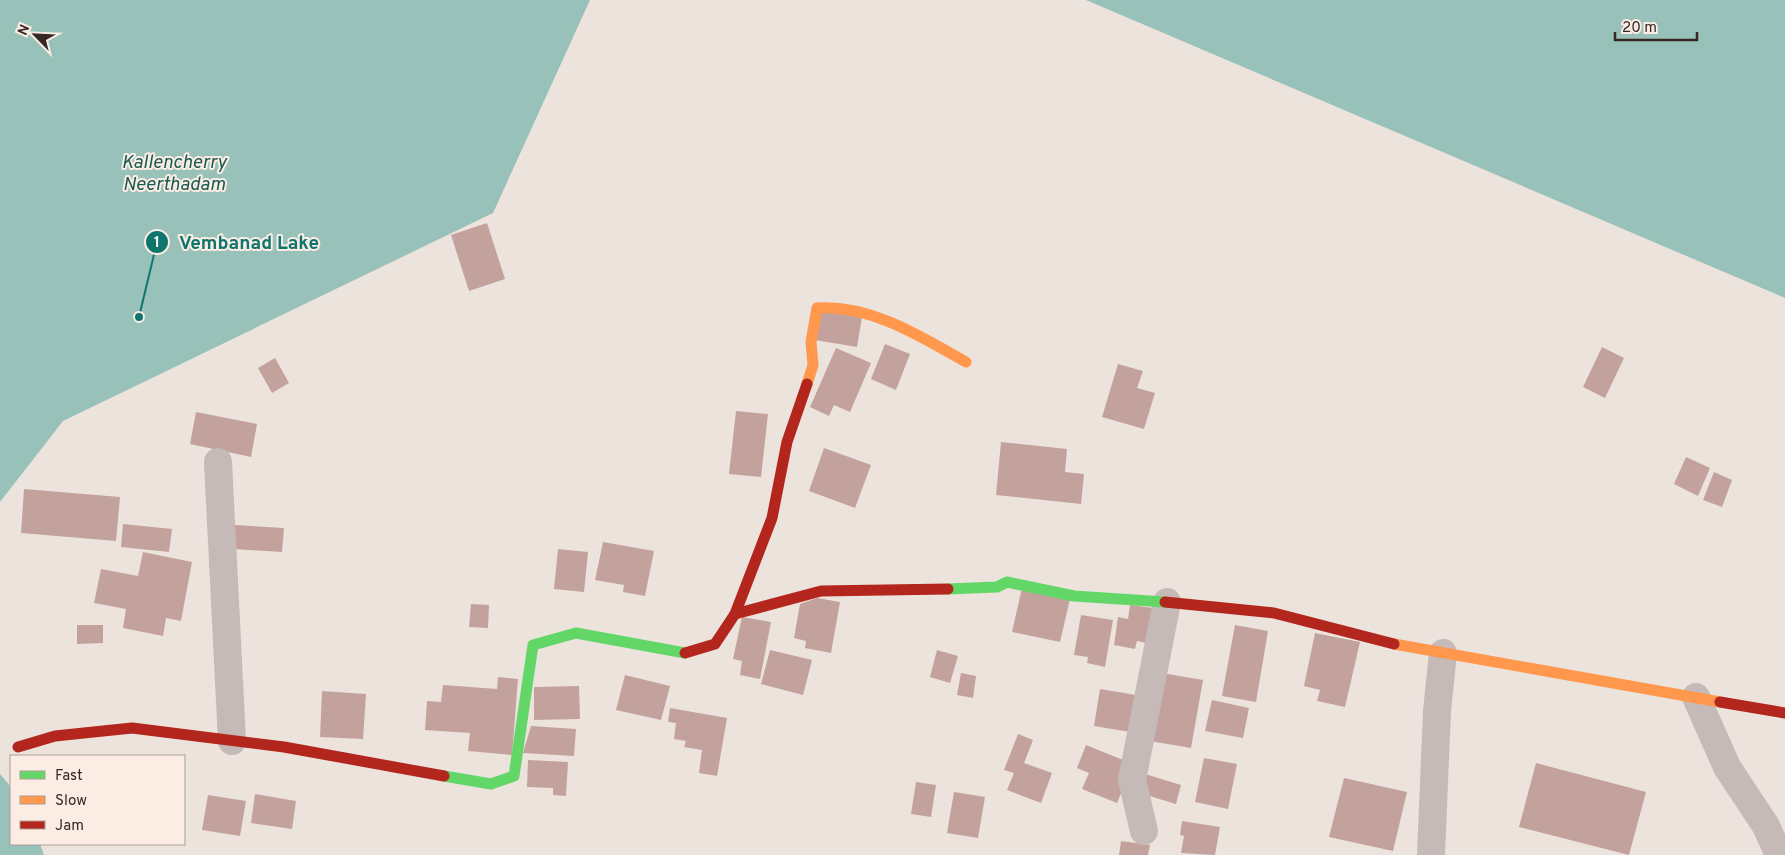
<svg xmlns="http://www.w3.org/2000/svg" width="1785" height="855" viewBox="0 0 1785 855" font-family="Overpass,sans-serif">
<style>
.water{fill:#98c1b9}
.building{fill:#c3a29d}
.lines{fill:none;stroke-linecap:round;stroke-linejoin:round}
.street{stroke:#c5bab7;stroke-width:28}
.fast{stroke:#63d668;stroke-width:11}
.slow{stroke:#ff974d;stroke-width:11}
.jam{stroke:#b3261e;stroke-width:11}
.labels{text-anchor:middle;dominant-baseline:central;stroke-width:4;stroke-linejoin:round;paint-order:stroke}
.water-label{font-size:19px;font-style:italic;fill:#175c53;stroke:#fbece4}
.leader{fill:none;stroke:#0f766e;stroke-width:2}
.callout-dot{fill:#0f766e;stroke:#fbece4;stroke-width:2}
.mark-label{font-size:15px;text-anchor:middle;font-weight:bold;fill:#fff}
.callout-label{font-size:19px;text-anchor:middle;font-weight:bold;fill:#0f766e;stroke:#fbece4;stroke-width:4;stroke-linejoin:round;paint-order:stroke}
</style>
<rect width="100%" height="100%" fill="#ede3dd"/>
<!-- water -->
<g class="water">
<polygon points="0,0 590,0 493,213 63,421 0,502"/>
<polygon points="1086,0 1785,0 1785,298"/>
<polygon points="0,774 11,787 11,844 40,844 44,855 0,855"/>
</g>
<!-- building -->
<g class="building">
<polygon points="487,223 505,279 469,291 451,235"/>
<polygon points="820,310 862,317 857,347 815,340"/>
<polygon points="885,344 910,354 896,390 871,379"/>
<polygon points="1602,347 1624,358 1605,398 1583,387"/>
<polygon points="836,348 871,363 850,412 834,405 829,416 810,407"/>
<polygon points="275,358 289,383 272,393 258,368"/>
<polygon points="1118,364 1143,371 1137,388 1155,393 1144,429 1102,417"/>
<polygon points="736,411 768,414 761,477 729,474"/>
<polygon points="196,412 257,424 251,457 190,444"/>
<polygon points="1001,442 1067,449 1065,472 1084,474 1081,504 996,495"/>
<polygon points="824,448 871,465 855,508 809,491"/>
<polygon points="1686,457 1710,468 1698,496 1674,484"/>
<polygon points="1714,472 1732,480 1722,507 1703,500"/>
<polygon points="24,489 120,497 116,541 21,533"/>
<polygon points="123,524 172,529 169,552 121,547"/>
<polygon points="235,525 284,528 282,552 233,549"/>
<polygon points="603,542 654,551 645,596 623,592 624,585 595,580"/>
<polygon points="558,549 588,552 584,592 554,589"/>
<polygon points="143,552 192,562 181,621 166,618 163,636 123,628 126,609 94,603 101,569 138,576"/>
<polygon points="1022,588 1070,599 1060,642 1012,632"/>
<polygon points="817,598 840,602 831,653 805,648 806,641 794,638 800,604"/>
<polygon points="471,604 489,605 488,628 469,627"/>
<polygon points="1130,605 1153,608 1147,643 1137,641 1135,649 1114,645 1118,617 1128,619"/>
<polygon points="1081,615 1113,620 1105,667 1087,663 1088,657 1074,655"/>
<polygon points="742,617 771,622 760,679 740,675 742,661 733,659"/>
<polygon points="77,625 103,625 103,643 77,644"/>
<polygon points="1235,625 1268,631 1256,702 1222,696"/>
<polygon points="1315,633 1360,642 1345,707 1317,701 1320,690 1304,686"/>
<polygon points="770,650 812,660 803,695 761,684"/>
<polygon points="937,650 958,656 950,683 930,677"/>
<polygon points="1156,672 1203,680 1191,748 1144,740"/>
<polygon points="961,673 976,676 973,698 957,695"/>
<polygon points="625,675 670,686 661,720 616,710"/>
<polygon points="498,677 518,679 512,755 468,751 470,733 425,730 427,701 441,702 443,685 497,689"/>
<polygon points="579,686 580,719 534,720 534,687"/>
<polygon points="1100,689 1142,696 1136,733 1094,726"/>
<polygon points="322,691 366,694 363,739 320,737"/>
<polygon points="1212,700 1249,708 1243,738 1205,731"/>
<polygon points="670,708 727,718 717,776 699,773 702,750 684,747 686,741 674,739 676,723 668,722"/>
<polygon points="531,726 576,729 574,756 523,753"/>
<polygon points="1018,734 1033,740 1024,763 1052,773 1041,803 1007,790 1014,773 1004,770"/>
<polygon points="1086,745 1133,764 1117,803 1082,789 1089,773 1077,768"/>
<polygon points="1204,758 1237,764 1228,809 1195,802"/>
<polygon points="528,760 568,762 566,796 553,795 553,788 527,787"/>
<polygon points="1536,763 1646,792 1629,855 1519,827"/>
<polygon points="1142,773 1181,785 1176,804 1136,792"/>
<polygon points="1344,778 1407,792 1393,851 1329,837"/>
<polygon points="916,782 936,785 931,817 911,814"/>
<polygon points="954,792 985,797 978,838 947,833"/>
<polygon points="255,794 296,801 292,829 251,823"/>
<polygon points="208,795 246,801 240,836 202,830"/>
<polygon points="1182,821 1220,827 1215,855 1181,853 1184,836 1180,835"/>
<polygon points="1121,841 1150,845 1148,855 1119,855"/>
</g>
<g class="lines">
<!-- street -->
<g class="street">
<polyline points="218,462 232,741"/>
<polyline points="1696,697 1727,767 1766,826 1779,855"/>
<polyline points="1144,831 1132,780 1167,602"/>
<polyline points="1431,855 1437,711 1443,653"/>
</g>
<!-- fast -->
<g class="fast">
<polyline points="948,589 997,587 1007,582 1074,596 1165,602"/>
<polyline points="444,776 491,784 514,776 533,645 576,633 685,653"/>
</g>
<!-- slow -->
<g class="slow">
<path d="M807,384L813,365L811,342L817,308C872,305 920,336 966,362"/>
<polyline points="1394,644 1720,702"/>
</g>
<!-- jam -->
<g class="jam">
<polyline points="1165,602 1274,613 1394,644"/>
<polyline points="735,614 772,518 787,442 807,384"/>
<polyline points="685,653 715,644 735,614 821,591 948,589"/>
<polyline points="1720,702 1785,713"/>
<polyline points="18,747 55,736 132,728 284,747 444,776"/>
</g>
</g>
<g class="labels">
<!-- water labels -->
<g class="water-label">
<text x="174" y="163">Kallencherry<tspan x="174" dy="22">Neerthadam</tspan></text>
</g>
</g>
<!-- callouts -->
<path class="leader" d="M139 317L157 242"/>
<g class="callout-dot">
<circle cx="139" cy="317" r="5"/>
<circle cx="157" cy="242" r="12"/>
</g>
<g class="mark-label">
<text x="157" y="247">1</text>
</g>
<g class="callout-label">
<text x="249" y="249">Vembanad Lake</text>
</g>
<!-- legend -->
<rect x="10" y="755" width="175" height="90" fill="#fbece4" stroke="#ac9d98"/>
<rect x="20" y="771" width="25" height="8" fill="#63d668" stroke="#ac9d98"/>
<text x="55" y="780" font-size="15" fill="#362725">Fast</text>
<rect x="20" y="796" width="25" height="8" fill="#ff974d" stroke="#ac9d98"/>
<text x="55" y="805" font-size="15" fill="#362725">Slow</text>
<rect x="20" y="821" width="25" height="8" fill="#b3261e" stroke="#ac9d98"/>
<text x="55" y="830" font-size="15" fill="#362725">Jam</text>
<!-- north arrow -->
<g transform="translate(35 35) rotate(294)" stroke="#fbece4" stroke-width="4" paint-order="stroke">
<path d="M0-4L9 19L0 12L-9 19Z" fill="#362725"/>
<text y="-8" font-size="14" font-weight="bold" text-anchor="middle" fill="#362725">N</text>
</g>
<!-- scale -->
<path d="M1615 32v8h82v-8" fill="none" stroke="#362725" stroke-width="2.5"/>
<text x="1622" y="32" font-size="15" fill="#362725" stroke="#fbece4" stroke-width="4" paint-order="stroke">20 m</text>
</svg>
